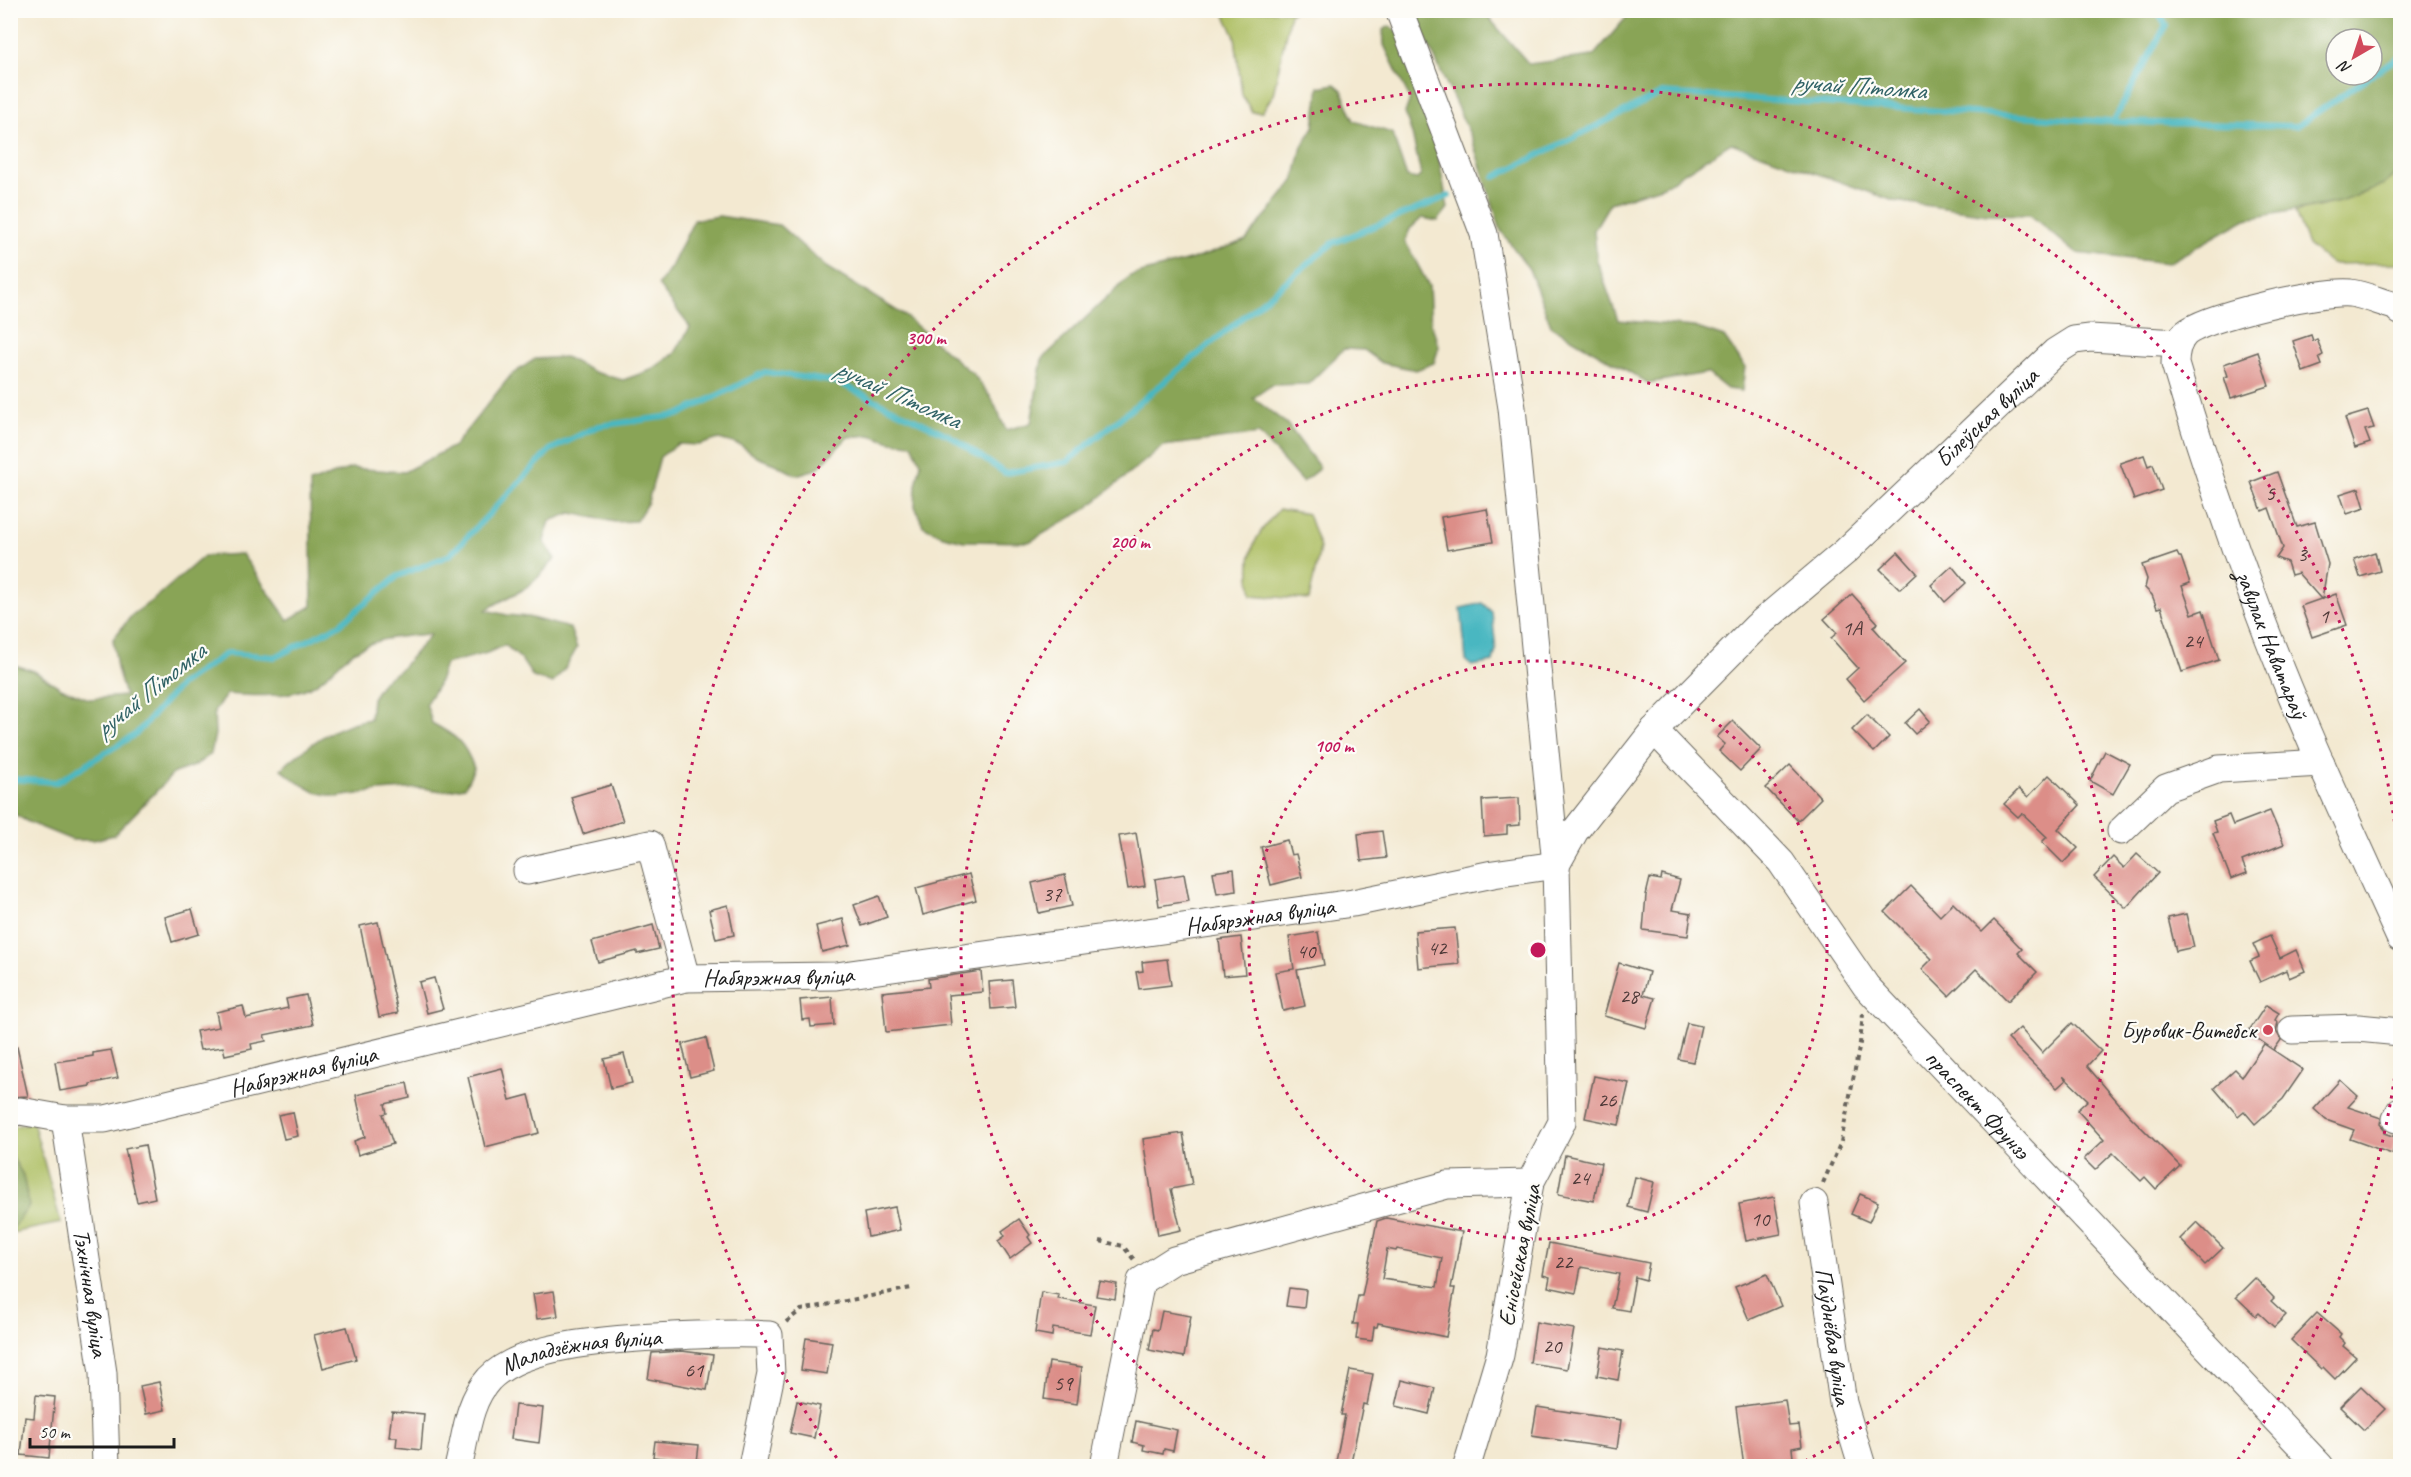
<svg xmlns="http://www.w3.org/2000/svg" width="2411" height="1477" viewBox="0 0 2411 1477" font-family="Caveat,sans-serif">
<style>
.green{fill:#acbd60;stroke:#646c3e;stroke-width:1.5}
.forest{fill:#89a456;stroke:#526039;stroke-width:1.5;fill-rule:evenodd}
.water{fill:#48b7c1;stroke:#326a6e;stroke-width:1.5}
.lines{fill:none;stroke-linecap:round;stroke-linejoin:round}
.stream{stroke:#48b7c1;stroke-width:6}
.building{fill:#dc8e88;fill-rule:evenodd}
.minor-casing{stroke:#67645b;stroke-width:29}
.path{stroke:#67645b;stroke-width:4;stroke-dasharray:4.5 4.5;stroke-linecap:butt}
.minor{stroke:#fff;stroke-width:27}
.ring{fill:none;stroke:#c2185b;stroke-width:3;stroke-dasharray:3 6}
.poi-dot{fill:#d1495b;stroke:#fdfcf7;stroke-width:2}
.labels{text-anchor:middle;dominant-baseline:central;stroke-width:4.5;stroke-linejoin:round;paint-order:stroke}
.number-label{font-size:21px;fill:#4c3837}
.street-label{font-size:24px;fill:#1c1c1c;stroke:#fdfcf7}
.poi-label{font-size:24px;fill:#1c1c1c;stroke:#fdfcf7;text-anchor:end}
.water-label{font-size:26px;font-style:italic;fill:#306266;stroke:#fdfcf7}
.centre{fill:#c2185b;stroke:#fdfcf7;stroke-width:3}
.ring-label{font-size:18px;text-anchor:middle;font-weight:bold;fill:#c2185b;stroke:#fdfcf7;stroke-width:4.5;stroke-linejoin:round;paint-order:stroke}
</style>
<rect width="100%" height="100%" fill="#fdfcf7"/>
<filter id="ink" filterUnits="userSpaceOnUse"><feTurbulence type="fractalNoise" baseFrequency=".0167" numOctaves="2"/><feDisplacementMap in="SourceGraphic" scale="12" xChannelSelector="R" yChannelSelector="G"/><feConvolveMatrix kernelMatrix="1 2 1 2 8 2 1 2 1" color-interpolation-filters="sRGB"/></filter>
<filter id="wash" filterUnits="userSpaceOnUse"><feTurbulence type="fractalNoise" baseFrequency=".008" numOctaves="4" result="noise"/><feDisplacementMap in="SourceGraphic" scale="24" xChannelSelector="R" yChannelSelector="G"/><feGaussianBlur stdDeviation="1.35" result="paint"/><feColorMatrix in="noise" values="0 0 0 0 0 0 0 0 0 0 0 0 0 0 0 0 0 1.4 0 .05"/><feComposite in="paint" operator="in"/></filter>
<g filter="url(#wash)">
<rect width="100%" height="100%" fill="#f3e9d1"/>
<!-- green -->
<g class="green">
<polygon points="1223,11 1294,11 1290,14 1273,95 1262,112 1252,112 1242,95 1235,37"/>
<path d="M2400,169V263L2331,264L2308,245L2295,212C2334,203 2371,198 2400,169Z"/>
<path d="M1279,509L1308,514L1320,548L1309,600L1252,595C1245,552 1252,540 1279,509Z"/>
<polygon points="33,1122 61,1223 11,1233 11,1127"/>
</g>
<!-- forest -->
<g class="forest">
<path d="M1413,11H1483L1529,64L1593,56L1632,11H2400V169L2384,185L2340,202L2246,219L2168,263L2076,253L2030,215L1988,214L1894,201L1731,143L1664,186L1610,203L1594,230L1597,261L1618,320L1694,327L1724,337L1745,367L1742,391L1727,389L1707,373L1648,383L1551,326L1529,269L1501,231L1472,139ZM2336,39H2372V75H2336Z"/>
<path d="M1390,26L1399,33L1434,132L1448,208L1438,221L1422,218L1410,229L1405,241L1429,286L1431,323L1439,347L1434,363L1416,370L1382,363L1364,350L1344,349L1308,384L1272,385L1253,398L1287,424L1320,468L1302,482L1259,434L1163,446L1086,509L1029,542L964,541L943,536L923,526L915,506L916,485L921,463L912,444L891,442L870,435L848,437L817,469L796,475L777,465L757,457L740,445L719,439L699,445L678,444L660,457L648,502L636,521L615,522L571,513L550,521L544,541L555,559C545,570 536,581 524,589C511,597 499,601 486,610L507,615L528,617L570,628L577,648L566,667L553,683L533,677L521,659L505,645L487,653L445,664L438,685L426,703L432,723C456,736 464,741 474,768L465,787L442,791L421,788L379,791L337,797L315,792L297,782L281,769C308,745 335,724 370,719L372,698L383,681L401,669L431,634C397,637 370,637 343,660C333,669 323,681 310,687C286,698 253,696 227,694L214,711L215,734L211,754L194,766L174,773L114,835L94,840H72L28,822L11,812V664L34,671L61,688L89,699L125,696L117,668L113,639L132,615L158,596L204,556L242,554L288,620L312,606L310,483L351,468L404,472L454,446L511,375L535,359L565,357L594,372L623,380L651,370L675,353L690,327L658,285L671,267L694,220L719,216L779,225L826,267L904,315L974,375L992,399L1006,430L1031,423L1042,359L1130,276L1200,257L1246,240L1294,181L1302,146L1314,127L1319,87L1335,84L1342,90L1354,121L1392,133L1407,177L1417,179L1421,175L1412,134L1405,113L1410,99L1384,45L1383,30Z"/>
<polygon points="11,1155 23,1175 29,1206 11,1231"/>
</g>
<!-- water -->
<polygon class="water" points="1482,603 1492,612 1496,650 1493,662 1472,666 1466,661 1461,608"/>
<g class="lines">
<!-- stream -->
<g class="stream">
<polyline points="2113,122 2297,126 2400,56"/>
<polyline points="1495,177 1662,93 2113,122 2166,25 2156,10"/>
<polyline points="10,779 57,782 136,734 180,685 227,653 275,657 339,625 398,576 450,555 550,450 598,426 678,415 765,372 837,382 950,436 1005,473 1067,462 1333,243 1449,196"/>
</g>
</g>
<g id="blocks">
<!-- building -->
<g class="building">
<polygon points="2311,335 2313,341 2317,339 2323,355 2319,357 2322,365 2303,372 2293,341"/>
<polygon points="2258,352 2269,386 2231,398 2224,377 2228,376 2224,364"/>
<polygon points="2368,411 2374,428 2365,430 2370,443 2355,448 2345,418"/>
<polygon points="2144,455 2148,466 2153,464 2162,490 2134,500 2120,463"/>
<polygon points="2277,472 2297,527 2315,522 2328,564 2322,599 2336,594 2347,625 2312,637 2301,606 2321,599 2298,573 2291,575 2287,562 2276,558 2283,548 2269,508 2262,511 2251,482"/>
<polygon points="2359,488 2365,508 2347,514 2340,494"/>
<polygon points="1487,509 1493,542 1447,550 1441,517"/>
<polygon points="1898,552 1917,573 1900,589 1880,569"/>
<polygon points="2375,552 2380,571 2360,577 2354,559"/>
<polygon points="2177,553 2179,557 2181,557 2190,583 2182,586 2192,614 2203,610 2219,660 2182,672 2161,607 2157,608 2152,595 2145,588 2147,579 2142,565"/>
<polygon points="1952,566 1966,583 1945,602 1931,585"/>
<polygon points="1852,594 1878,623 1873,627 1905,663 1864,700 1846,679 1858,668 1831,638 1837,633 1824,619"/>
<polygon points="1920,709 1930,721 1915,734 1905,723"/>
<polygon points="1867,715 1889,737 1874,752 1852,730"/>
<polygon points="1733,721 1761,749 1740,771 1719,751 1725,744 1717,737"/>
<polygon points="2105,751 2130,764 2113,794 2090,781"/>
<polygon points="1790,765 1821,798 1798,821 1766,788"/>
<polygon points="2049,775 2080,805 2058,829 2078,848 2063,863 2042,842 2047,837 2022,813 2018,817 2004,804 2019,789 2028,797"/>
<polygon points="611,785 623,821 583,834 571,797"/>
<polygon points="1519,798 1520,825 1507,826 1507,834 1484,836 1482,800"/>
<polygon points="2270,811 2284,844 2242,861 2247,873 2231,879 2213,833 2217,832 2213,821 2229,815 2233,825"/>
<polygon points="1382,831 1386,858 1361,861 1358,834"/>
<polygon points="1136,833 1145,886 1128,889 1119,836"/>
<polygon points="1287,840 1291,855 1296,854 1302,877 1271,885 1261,847"/>
<polygon points="2137,854 2158,873 2126,908 2094,877 2113,857 2124,868"/>
<polygon points="1234,869 1236,891 1217,894 1213,872"/>
<polygon points="969,874 976,900 923,915 916,888"/>
<polygon points="1184,874 1189,901 1159,906 1155,879"/>
<polygon points="1065,875 1072,906 1039,913 1032,883"/>
<polygon points="1662,875 1680,880 1672,910 1691,913 1688,936 1643,930 1646,895 1650,878 1661,880"/>
<polygon points="1911,886 1940,916 1953,903 1982,932 1994,920 2022,949 2018,953 2037,972 2008,1001 1976,969 1949,996 1922,969 1932,959 1885,912"/>
<polygon points="879,896 887,917 862,926 854,905"/>
<polygon points="728,905 734,935 716,939 709,910"/>
<polygon points="192,909 199,934 172,942 165,917"/>
<polygon points="2186,914 2194,947 2176,951 2168,918"/>
<polygon points="843,919 850,945 822,952 816,926"/>
<polygon points="378,922 398,1013 379,1017 360,926"/>
<polygon points="653,925 659,949 637,954 637,951 598,962 592,942"/>
<polygon points="1455,928 1459,964 1418,968 1415,931"/>
<polygon points="1318,932 1324,965 1297,970 1305,1006 1283,1011 1275,972 1294,969 1289,937"/>
<polygon points="2270,936 2280,958 2296,950 2305,971 2289,978 2286,970 2260,982 2250,961 2259,957 2253,944"/>
<polygon points="1241,937 1245,974 1223,976 1219,940"/>
<polygon points="1167,959 1171,985 1139,989 1136,972 1143,971 1142,962"/>
<polygon points="1619,963 1649,972 1643,995 1655,998 1646,1028 1604,1016"/>
<polygon points="981,971 983,992 948,995 951,1025 886,1032 882,992 929,987 928,979"/>
<polygon points="434,978 443,1009 427,1013 419,982"/>
<polygon points="1012,980 1015,1007 991,1009 989,982"/>
<polygon points="306,995 313,1025 264,1035 266,1041 251,1044 252,1049 225,1055 223,1047 200,1050 196,1031 219,1027 216,1012 243,1006 246,1018 288,1008 286,999"/>
<polygon points="832,997 834,1025 811,1027 810,1019 802,1020 800,1000"/>
<polygon points="2266,1005 2279,1013 2275,1020 2278,1022 2276,1031 2281,1040 2274,1050 2248,1032"/>
<polygon points="1687,1023 1701,1026 1693,1062 1678,1059"/>
<polygon points="2072,1023 2101,1051 2087,1066 2129,1115 2180,1166 2156,1189 2145,1177 2141,1181 2113,1153 2095,1170 2084,1159 2104,1140 2077,1110 2088,1100 2063,1076 2066,1080 2057,1088 2008,1039 2020,1028 2042,1053"/>
<polygon points="706,1038 714,1071 690,1077 682,1044"/>
<polygon points="2264,1044 2303,1070 2283,1099 2255,1124 2244,1111 2238,1116 2214,1088 2235,1069 2242,1076"/>
<polygon points="17,1047 28,1096 10,1097 10,1048"/>
<polygon points="111,1050 118,1078 90,1084 90,1086 60,1091 55,1062 93,1056 93,1053"/>
<polygon points="624,1054 632,1083 611,1088 604,1059"/>
<polygon points="502,1068 510,1100 529,1095 539,1133 485,1147 468,1077"/>
<polygon points="1594,1076 1629,1083 1619,1125 1585,1118"/>
<polygon points="2340,1080 2358,1096 2348,1107 2381,1118 2380,1124 2385,1130 2384,1133 2398,1138 2392,1154 2350,1139 2354,1130 2326,1120 2314,1109"/>
<polygon points="407,1083 410,1098 385,1104 387,1113 383,1114 393,1144 358,1155 354,1141 365,1137 356,1095"/>
<polygon points="293,1112 298,1136 284,1139 278,1115"/>
<polygon points="1183,1133 1192,1185 1171,1189 1181,1230 1158,1235 1143,1139"/>
<polygon points="145,1145 155,1198 137,1202 125,1149"/>
<polygon points="1565,1155 1601,1163 1594,1201 1558,1194"/>
<polygon points="1635,1177 1654,1182 1647,1212 1628,1207"/>
<polygon points="1860,1194 1878,1202 1869,1222 1851,1214"/>
<polygon points="1774,1197 1781,1234 1746,1241 1739,1204"/>
<polygon points="895,1207 900,1230 868,1237 864,1213"/>
<path d="M1386,1218L1462,1232L1451,1288H1455L1446,1337L1378,1323L1377,1327H1374L1372,1341L1356,1339L1358,1324H1353L1358,1296H1362L1377,1221ZM1387,1249L1396,1251L1397,1249L1442,1258L1437,1287L1382,1279Z"/>
<polygon points="1019,1219 1030,1235 1028,1237 1032,1243 1010,1259 998,1241 1005,1236 1002,1231"/>
<polygon points="2197,1222 2223,1248 2205,1265 2180,1239"/>
<polygon points="1549,1243 1649,1263 1646,1280 1635,1277 1629,1311 1612,1308 1619,1274 1581,1267 1576,1293 1548,1287 1550,1277 1543,1275"/>
<polygon points="1767,1274 1781,1306 1749,1320 1735,1287"/>
<polygon points="2255,1278 2274,1298 2271,1301 2286,1315 2274,1327 2259,1313 2256,1316 2236,1297"/>
<polygon points="1099,1281 1117,1284 1115,1299 1096,1296"/>
<polygon points="1289,1288 1306,1290 1304,1308 1286,1306"/>
<polygon points="554,1291 558,1316 537,1319 533,1294"/>
<polygon points="1041,1292 1059,1295 1058,1299 1095,1305 1090,1334 1053,1328 1052,1336 1035,1333"/>
<polygon points="1162,1311 1191,1316 1184,1357 1149,1350 1153,1329 1158,1330"/>
<polygon points="2317,1313 2341,1334 2339,1337 2345,1343 2343,1346 2356,1357 2335,1379 2323,1367 2321,1369 2291,1340"/>
<polygon points="1536,1322 1574,1329 1567,1369 1530,1363"/>
<polygon points="347,1327 356,1359 323,1368 314,1335"/>
<polygon points="806,1338 832,1342 827,1374 801,1370"/>
<polygon points="1602,1347 1623,1351 1618,1380 1597,1376"/>
<polygon points="682,1351 713,1355 707,1390 648,1379 652,1353"/>
<polygon points="1049,1362 1082,1367 1077,1404 1044,1399"/>
<polygon points="1350,1370 1373,1374 1367,1405 1363,1404 1350,1467 1335,1467 1345,1415 1341,1415"/>
<polygon points="1402,1380 1435,1388 1429,1414 1396,1406"/>
<polygon points="159,1382 165,1410 146,1414 140,1386"/>
<polygon points="2361,1386 2385,1409 2364,1430 2340,1407"/>
<polygon points="36,1395 55,1397 49,1458 21,1455 25,1417 34,1418"/>
<polygon points="1785,1400 1789,1426 1799,1425 1802,1446 1792,1448 1794,1467 1744,1467 1736,1407"/>
<polygon points="797,1401 820,1406 814,1438 790,1433"/>
<polygon points="515,1405 543,1408 539,1443 511,1439"/>
<polygon points="1537,1407 1621,1420 1617,1449 1532,1436"/>
<polygon points="392,1411 424,1414 421,1450 396,1447 397,1437 389,1437"/>
<polygon points="1136,1421 1177,1430 1173,1451 1164,1449 1163,1454 1143,1450 1144,1445 1132,1442"/>
<polygon points="655,1441 699,1445 697,1462 653,1457"/>
</g>
</g>
</g>
<g filter="url(#ink)">
<use href="#blocks" fill-opacity="0" stroke="#67645b" stroke-width="1.5"/>
<g class="lines">
<!-- minor casing -->
<g class="minor-casing">
<g id="minor">
<polyline points="1399,10 1484,234 1512,408 1556,865 1562,1122 1530,1183 1500,1355 1467,1466"/>
<path id="s1" d="M2400,311L2395,306C2380,302 2365,295 2350,293C2322,290 2205,316 2185,334C2177,342 2175,353 2175,364C2199,445 2226,525 2256,605C2298,718 2350,828 2400,938"/>
<path id="s2" d="M1654,730L1781,862L1866,986L2320,1466"/>
<polyline points="2121,831 2166,788 2219,769 2321,763"/>
<path id="s3" d="M1556,865L1575,831L1654,730L1757,626L1846,551L2055,352L2074,340L2090,338L2179,343"/>
<polyline points="527,871 650,844 686,978"/>
<polyline points="2292,1030 2358,1028 2400,1032"/>
<path id="s4" d="M10,1113L20,1111L65,1119H105L686,978L836,976L1353,903L1493,874L1556,865"/>
<path id="s5" d="M65,1119L103,1373L106,1466"/>
<polyline points="2396,1119 2400,1111"/>
<path id="s6" d="M1814,1203L1843,1403L1862,1466"/>
<path id="s7" d="M459,1464C466,1435 468,1402 489,1379C526,1341 623,1339 673,1336C705,1335 737,1332 769,1335L771,1374L752,1466"/>
<polyline points="1104,1466 1141,1281 1174,1260 1447,1185 1530,1183"/>
</g>
</g>
<!-- path -->
<g class="path">
<polyline points="1823,1183 1841,1142 1860,1043 1863,1014"/>
<polyline points="1100,1241 1123,1246 1135,1261"/>
<polyline points="786,1322 801,1310 911,1288"/>
</g>
<!-- minor -->
<use href="#minor" class="minor"/>
</g>
</g>
<!-- distance rings -->
<g class="ring">
<circle cx="1538" cy="950" r="289"/>
<path d="M1281 1466A577 577 0 1 1 1795 1466"/>
<path d="M2400 1033A866 866 0 0 1 2234 1465M842 1465A866 866 0 1 1 2400 867"/>
</g>
<!-- markers -->
<circle class="poi-dot" cx="2268" cy="1030" r="6"/>
<g class="labels">
<!-- number labels -->
<g class="number-label">
<text x="2270" y="493">5</text>
<text x="2302" y="554">3</text>
<text x="2324" y="616">1</text>
<text x="1852" y="628">1А</text>
<text x="2193" y="641">24</text>
<text x="1052" y="894">37</text>
<text x="1437" y="948">42</text>
<text x="1306" y="951">40</text>
<text x="1629" y="996">28</text>
<text x="1607" y="1100">26</text>
<text x="1580" y="1178">24</text>
<text x="1760" y="1219">10</text>
<text x="1563" y="1262">22</text>
<text x="1552" y="1346">20</text>
<text x="694" y="1370">61</text>
<text x="1063" y="1383">59</text>
</g>
<!-- street labels -->
<g class="street-label">
<text stroke="none"><textPath href="#s3" startOffset="624">Білеўская вуліца</textPath></text>
<text stroke="none"><textPath href="#s1" startOffset="555">завулак Наватараў</textPath></text>
<text stroke="none"><textPath href="#s4" startOffset="1272">Набярэжная вуліца</textPath></text>
<text stroke="none"><textPath href="#s4" startOffset="786">Набярэжная вуліца</textPath></text>
<text stroke="none"><textPath href="#s4" startOffset="300">Набярэжная вуліца</textPath></text>
<text stroke="none"><textPath href="#s2" startOffset="496">праспект Фрунзэ</textPath></text>
<text transform="translate(1519 1255) rotate(-79)">Енісейская вуліца</text>
<text stroke="none"><textPath href="#s5" startOffset="176">Тэхнічная вуліца</textPath></text>
<text stroke="none"><textPath href="#s6" startOffset="135">Паўднёвая вуліца</textPath></text>
<text stroke="none"><textPath href="#s7" startOffset="190">Маладзёжная вуліца</textPath></text>
</g>
<!-- poi labels -->
<g class="poi-label">
<text x="2256" y="1030">Буровик-Витебск</text>
</g>
<!-- water labels -->
<g class="water-label">
<text transform="translate(1859 86) rotate(4)">ручай Пітомка</text>
<text transform="translate(898 394) rotate(24)">ручай Пітомка</text>
<text transform="translate(150 690) rotate(-39)">ручай Пітомка</text>
</g>
</g>
<circle cx="1538" cy="950" r="9" class="centre"/>
<g class="ring-label">
<text x="926" y="344">300 m</text>
<text x="1130" y="548">200 m</text>
<text x="1334" y="752">100 m</text>
</g>
<!-- margin -->
<rect width="2411" height="1477" fill="none" stroke="#fdfcf7" stroke-width="36"/>
<!-- north arrow -->
<g transform="translate(2354 57) rotate(219)"><circle r="28" fill="#fdfcf7" stroke="#a3a29f" stroke-width="1.5"/>
<path d="M0-4.5L10 22L0 15L-10 22Z" fill="#d1495b"/>
<text y="-9" font-size="16" font-weight="bold" text-anchor="middle" fill="#1c1c1c">N</text>
</g>
<!-- scale -->
<path d="M30 1438v9h144v-9" fill="none" stroke="#1c1c1c" stroke-width="3"/>
<text x="39" y="1438" font-size="18" fill="#1c1c1c" stroke="#fdfcf7" stroke-width="4.5" paint-order="stroke">50 m</text>
</svg>
